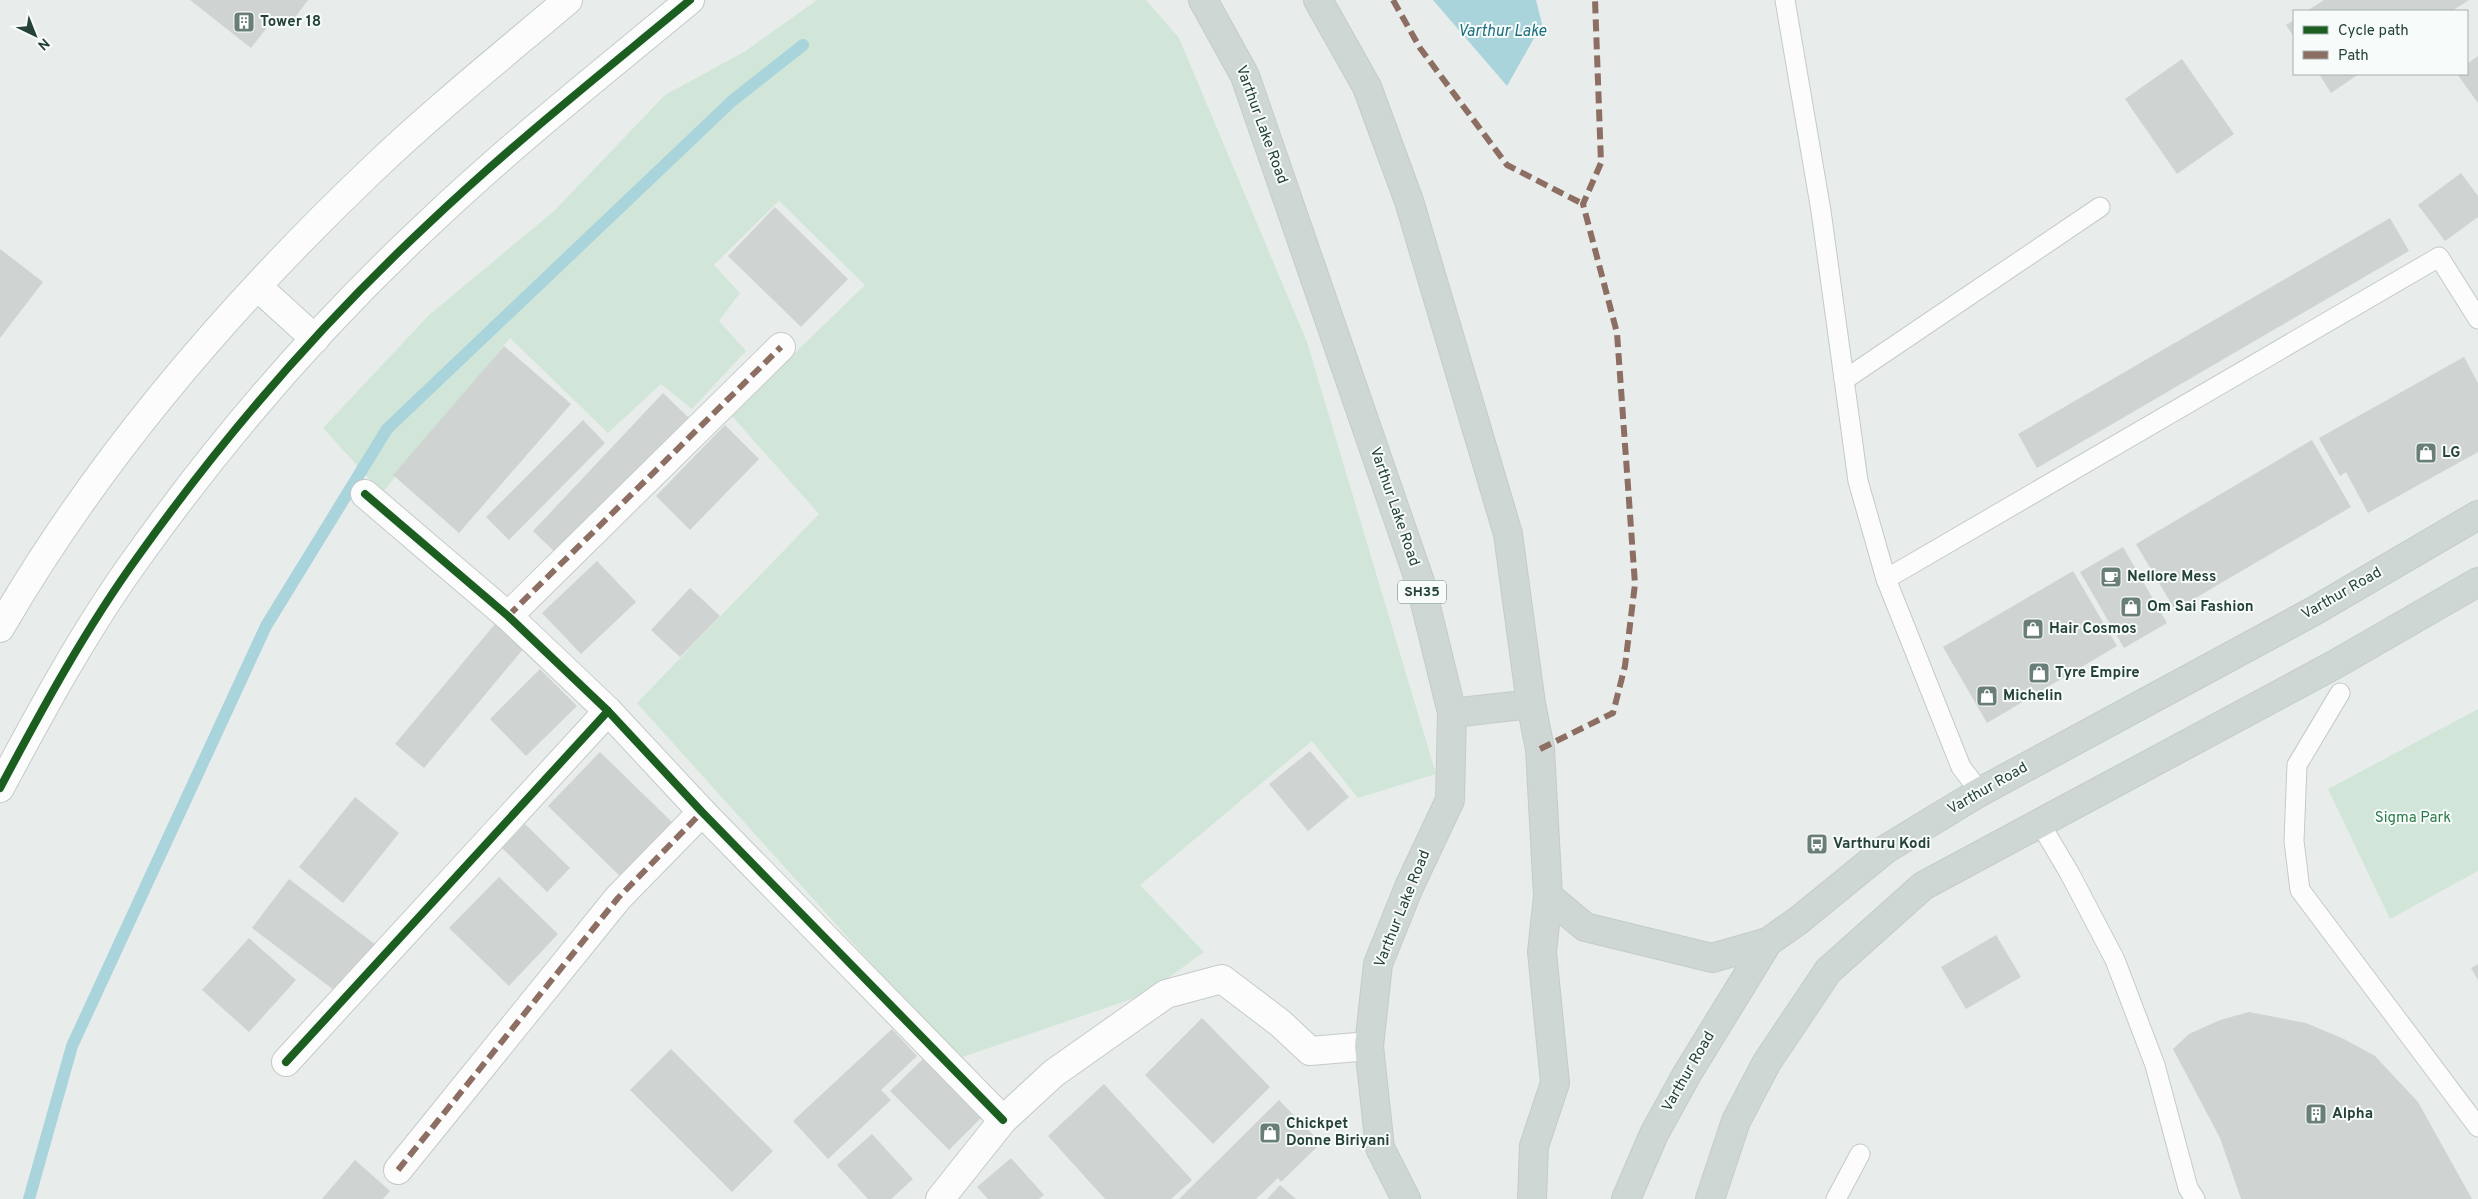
<svg xmlns="http://www.w3.org/2000/svg" width="2478" height="1199" viewBox="0 0 2478 1199" font-family="Overpass,sans-serif">
<style>
.green{fill:#d1e6d8}
.water{fill:#a9d4db}
.lines{fill:none;stroke-linecap:round;stroke-linejoin:round}
.stream{stroke:#a9d4db;stroke-width:12}
.building{fill:#cfd4d2}
.lane-casing{stroke:#c5cac8;stroke-width:21}
.street-casing{stroke:#c5cac8;stroke-width:30}
.secondary-casing{stroke:#c3cbc8;stroke-width:30}
.primary-casing{stroke:#c3ccc9;stroke-width:30}
.lane{stroke:#fcfcfc;stroke-width:19}
.street{stroke:#fcfcfc;stroke-width:28}
.secondary{stroke:#fcfcfc;stroke-width:28}
.primary{stroke:#cfd7d5;stroke-width:28}
.quiet{stroke:#8d6e63;stroke-width:6;stroke-dasharray:12 6;stroke-linecap:butt}
.cycleway-casing{stroke:#f7fbf9;stroke-width:11}
.cycleway{stroke:#1b5e20;stroke-width:8}
.labels{text-anchor:middle;dominant-baseline:central;stroke-width:4;stroke-linejoin:round;paint-order:stroke}
.shield{fill:#f7fbf9;stroke:#637a73;stroke-width:1}
.shield-label{font-size:14px;font-weight:bold;fill:#24423a}
.poi-label{font-size:15px;font-weight:bold;fill:#24423a;stroke:#f7fbf9;text-anchor:start}
.street-label{font-size:15px;fill:#24423a;stroke:#f7fbf9}
.park-label{font-size:15px;fill:#2d7a4b;stroke:#f7fbf9}
.water-label{font-size:16px;font-style:italic;fill:#1c6f80;stroke:#f7fbf9}
</style>
<rect width="100%" height="100%" fill="#e8edeb"/>
<!-- green -->
<g class="green">
<polygon points="817,0 1146,0 1179,38 1307,342 1436,774 1358,798 1312,741 1140,885 1204,952 1146,994 957,1059 637,703 819,514 731,415 865,285 779,201 714,265 740,293 719,321 746,351 692,409 661,384 608,433 510,338 382,493 323,428 429,315 554,211 665,95 744,52"/>
<polygon points="2478,709 2478,871 2390,919 2328,789"/>
</g>
<!-- water -->
<polygon class="water" points="1433,0 1536,0 1542,24 1507,86"/>
<g class="lines">
<!-- stream -->
<polyline class="stream" points="29,1199 72,1046 266,626 387,429 732,101 803,45"/>
</g>
<!-- building -->
<g class="building">
<polygon points="190,0 308,0 288,27 275,17 251,48"/>
<polygon points="2324,0 2469,0 2452,11 2307,11"/>
<polygon points="2294,20 2294,37 2286,25"/>
<polygon points="2478,56 2478,103 2457,74 2467,74 2467,64"/>
<polygon points="2182,59 2234,134 2177,174 2125,99"/>
<polygon points="2319,74 2359,74 2331,93"/>
<polygon points="2461,173 2478,196 2478,217 2445,241 2418,205"/>
<polygon points="775,207 848,279 801,327 728,256"/>
<polygon points="2390,218 2409,251 2037,468 2018,434"/>
<polygon points="0,249 43,282 0,338"/>
<polygon points="504,346 571,404 459,533 393,475"/>
<polygon points="2464,357 2478,383 2478,452 2368,513 2346,472 2340,476 2319,438"/>
<polygon points="663,393 691,420 560,557 533,531"/>
<polygon points="583,420 605,443 509,540 486,517"/>
<polygon points="725,425 759,459 690,530 656,496"/>
<polygon points="2312,440 2351,507 2175,610 2136,544"/>
<polygon points="2123,547 2167,623 2124,648 2080,572"/>
<polygon points="597,561 636,602 581,654 542,613"/>
<polygon points="2073,571 2117,646 1987,723 1943,647"/>
<polygon points="690,588 720,616 680,657 651,630"/>
<polygon points="495,624 524,648 424,768 395,744"/>
<polygon points="540,669 577,706 526,756 490,719"/>
<polygon points="1310,751 1349,797 1308,831 1269,784"/>
<polygon points="600,752 678,828 625,881 548,806"/>
<polygon points="355,797 399,833 343,903 299,867"/>
<polygon points="525,824 570,868 547,892 502,848"/>
<polygon points="499,877 558,934 509,986 449,928"/>
<polygon points="289,879 376,945 339,994 252,928"/>
<polygon points="1996,935 2021,977 1966,1009 1941,967"/>
<polygon points="249,938 296,980 249,1032 202,990"/>
<polygon points="2478,964 2478,980 2471,968"/>
<polygon points="2249,1012 2306,1023 2344,1039 2375,1056 2418,1102 2472,1199 2241,1199 2220,1138 2173,1049 2189,1034 2220,1020"/>
<polygon points="1202,1018 1270,1087 1213,1144 1145,1075"/>
<polygon points="892,1029 917,1056 881,1090 891,1100 828,1159 793,1121"/>
<polygon points="671,1049 773,1151 732,1192 630,1090"/>
<polygon points="925,1057 983,1116 949,1150 890,1091"/>
<polygon points="1104,1084 1192,1180 1171,1199 1105,1199 1048,1136"/>
<polygon points="1279,1100 1321,1143 1281,1182 1278,1178 1256,1199 1179,1199"/>
<polygon points="872,1134 913,1179 891,1199 868,1199 837,1165"/>
<polygon points="1011,1158 1044,1195 1039,1199 988,1199 977,1187"/>
<polygon points="355,1160 390,1191 383,1199 322,1199"/>
<polygon points="1280,1185 1296,1199 1267,1199"/>
</g>
<g class="lines">
<!-- lane casing -->
<g class="lane-casing">
<g id="lane">
<polyline points="1785,0 1821,211 1858,481 1886,579 1961,767 1980,792"/>
<polyline points="1844,380 2100,207"/>
<polyline points="1886,579 2439,257 2478,319"/>
<polyline points="2340,693 2297,765 2294,841 2300,890 2478,1127"/>
<polyline points="2041,825 2070,874 2115,960 2155,1065 2188,1188 2195,1199"/>
<polyline points="1836,1199 1860,1154"/>
</g>
</g>
<!-- street casing -->
<g class="street-casing">
<g id="street">
<polyline points="365,494 508,616 608,711 702,812 1003,1120"/>
<polyline points="508,616 781,347"/>
<polyline points="286,1062 608,711"/>
<polyline points="398,1170 618,898 702,812"/>
<polyline points="940,1199 1003,1120 1054,1073 1166,994 1222,979 1280,1023 1310,1051 1369,1046"/>
</g>
</g>
<!-- secondary casing -->
<g class="secondary-casing">
<g id="secondary">
<polyline points="258,287 315,339"/>
<path d="M0,628C99,457 231,304 374,168C436,109 503,55 568,0"/>
<path d="M0,788C42,709 86,628 139,555C224,436 321,324 428,224C511,145 602,73 690,0"/>
</g>
</g>
<!-- primary casing -->
<g class="primary-casing">
<g id="primary">
<polyline points="1203,0 1245,76 1420,582 1452,713 1450,800 1409,887 1378,964 1369,1046 1380,1148 1406,1199"/>
<polyline points="1318,0 1367,87 1409,201 1508,534 1531,704 1540,749 1548,896 1542,952 1555,1083 1534,1146 1532,1199"/>
<polyline points="1452,713 1531,704"/>
<polyline points="1548,896 1585,927 1712,958 1768,942"/>
<polyline points="1626,1199 1654,1134 1687,1074 1768,942 1799,920 1886,849 1980,792 2314,611 2478,515"/>
<polyline points="1710,1199 1736,1121 1767,1062 1828,971 1923,886 2334,665 2478,582"/>
</g>
</g>
<!-- lane -->
<use href="#lane" class="lane"/>
<!-- street -->
<use href="#street" class="street"/>
<!-- secondary -->
<use href="#secondary" class="secondary"/>
<!-- primary -->
<use href="#primary" class="primary"/>
<!-- quiet -->
<g class="quiet">
<polyline points="1393,0 1420,48 1507,165 1583,204"/>
<polyline points="508,616 781,347"/>
<polyline points="1540,749 1613,713 1625,666 1635,584 1617,333 1583,204 1601,163 1595,0"/>
<polyline points="398,1170 618,898 702,812"/>
</g>
<!-- cycleway casing -->
<g class="cycleway-casing">
<g id="cycleway">
<polyline points="365,494 508,616 608,711 702,812 1003,1120"/>
<path d="M0,788C42,709 86,628 139,555C224,436 321,324 428,224C511,145 602,73 690,0"/>
<polyline points="286,1062 608,711"/>
</g>
</g>
<!-- cycleway -->
<use href="#cycleway" class="cycleway"/>
</g>
<!-- icons -->
<defs>
<g id="building-square" transform="scale(1.125)"><rect x="-9" y="-9" width="18" height="18" rx="4" fill="#697e78" stroke="#f7fbf9"/><path d="M-4-6H4V6H1V3H-1V6H-4ZM-2.5-4.3h1.7v1.8h-1.7ZM.8-4.3h1.7v1.8H.8ZM-2.5-1h1.7V.8h-1.7ZM.8-1h1.7V.8H.8Z" fill="#fff"/></g>
<g id="shop-square" transform="scale(1.125)"><rect x="-9" y="-9" width="18" height="18" rx="4" fill="#697e78" stroke="#f7fbf9"/><path d="M-5-2.5h2.3a2.7 3.5 0 0 1 5.4 0H5L5.5 6h-11ZM-1.5-2.5h3a1.5 2.3 0 0 0-3 0Z" fill="#fff"/></g>
<g id="cafe-square" transform="scale(1.125)"><rect x="-9" y="-9" width="18" height="18" rx="4" fill="#697e78" stroke="#f7fbf9"/><path d="M-5.5-4.5H6V0H3Q3 3.5 0 3.5H-2.5Q-5.5 3.5-5.5 0ZM3-3.2v2h1.7v-2ZM-6 4.5H4V6H-6Z" fill="#fff"/></g>
<g id="bus-square" transform="scale(1.125)"><rect x="-9" y="-9" width="18" height="18" rx="4" fill="#697e78" stroke="#f7fbf9"/><path d="M-5-6H5V4H4V6H2V4H-2V6H-4V4H-5ZM-3.5-4V0h7V-4ZM-3.5 1.2v1.5H-2V1.2ZM2 1.2v1.5H3.5V1.2Z" fill="#fff"/></g>
</defs>
<g fill-rule="evenodd">
<use href="#building-square" x="244" y="22"/>
<use href="#shop-square" x="2426" y="453"/>
<use href="#cafe-square" x="2111" y="577"/>
<use href="#shop-square" x="2131" y="607"/>
<use href="#shop-square" x="2033" y="629"/>
<use href="#shop-square" x="2039" y="673"/>
<use href="#shop-square" x="1987" y="696"/>
<use href="#bus-square" x="1817" y="844"/>
<use href="#building-square" x="2316" y="1114"/>
<use href="#shop-square" x="1270" y="1133"/>
</g>
<g class="labels">
<!-- shield labels -->
<rect class="shield" x="1398" y="580.5" width="48" height="23" rx="4"/>
<g class="shield-label">
<text x="1422" y="592">SH35</text>
</g>
<!-- poi labels -->
<g class="poi-label">
<text x="260" y="22">Tower 18</text>
<text x="2442" y="453">LG</text>
<text x="2127" y="577">Nellore Mess</text>
<text x="2147" y="607">Om Sai Fashion</text>
<text x="2049" y="629">Hair Cosmos</text>
<text x="2055" y="673">Tyre Empire</text>
<text x="2003" y="696">Michelin</text>
<text x="1833" y="844">Varthuru Kodi</text>
<text x="2332" y="1114">Alpha</text>
<text x="1286" y="1124">Chickpet<tspan x="1286" dy="17">Donne Biriyani</tspan></text>
</g>
<!-- street labels -->
<g class="street-label">
<text transform="translate(1261 125) rotate(70)">Varthur Lake Road</text>
<text transform="translate(1394 507) rotate(71)">Varthur Lake Road</text>
<text transform="translate(2342 594) rotate(-30)">Varthur Road</text>
<text transform="translate(1988 789) rotate(-30)">Varthur Road</text>
<text transform="translate(1403 909) rotate(-68)">Varthur Lake Road</text>
<text transform="translate(1689 1072) rotate(-60)">Varthur Road</text>
</g>
<!-- park labels -->
<g class="park-label">
<text x="2413" y="818">Sigma Park</text>
</g>
<!-- water labels -->
<g class="water-label">
<text x="1502" y="32">Varthur Lake</text>
</g>
</g>
<!-- legend -->
<rect x="2293" y="10" width="175" height="65" fill="#f7fbf9" stroke="#a3b1ad"/>
<rect x="2303" y="26" width="25" height="8" fill="#1b5e20" stroke="#a3b1ad"/>
<text x="2338" y="35" font-size="15" fill="#24423a">Cycle path</text>
<rect x="2303" y="51" width="25" height="8" fill="#8d6e63" stroke="#a3b1ad"/>
<text x="2338" y="60" font-size="15" fill="#24423a">Path</text>
<!-- north arrow -->
<g transform="translate(35 35) rotate(137)" stroke="#f7fbf9" stroke-width="4" paint-order="stroke">
<path d="M0-4L9 19L0 12L-9 19Z" fill="#24423a"/>
<text y="-8" font-size="14" font-weight="bold" text-anchor="middle" fill="#24423a">N</text>
</g>
</svg>
